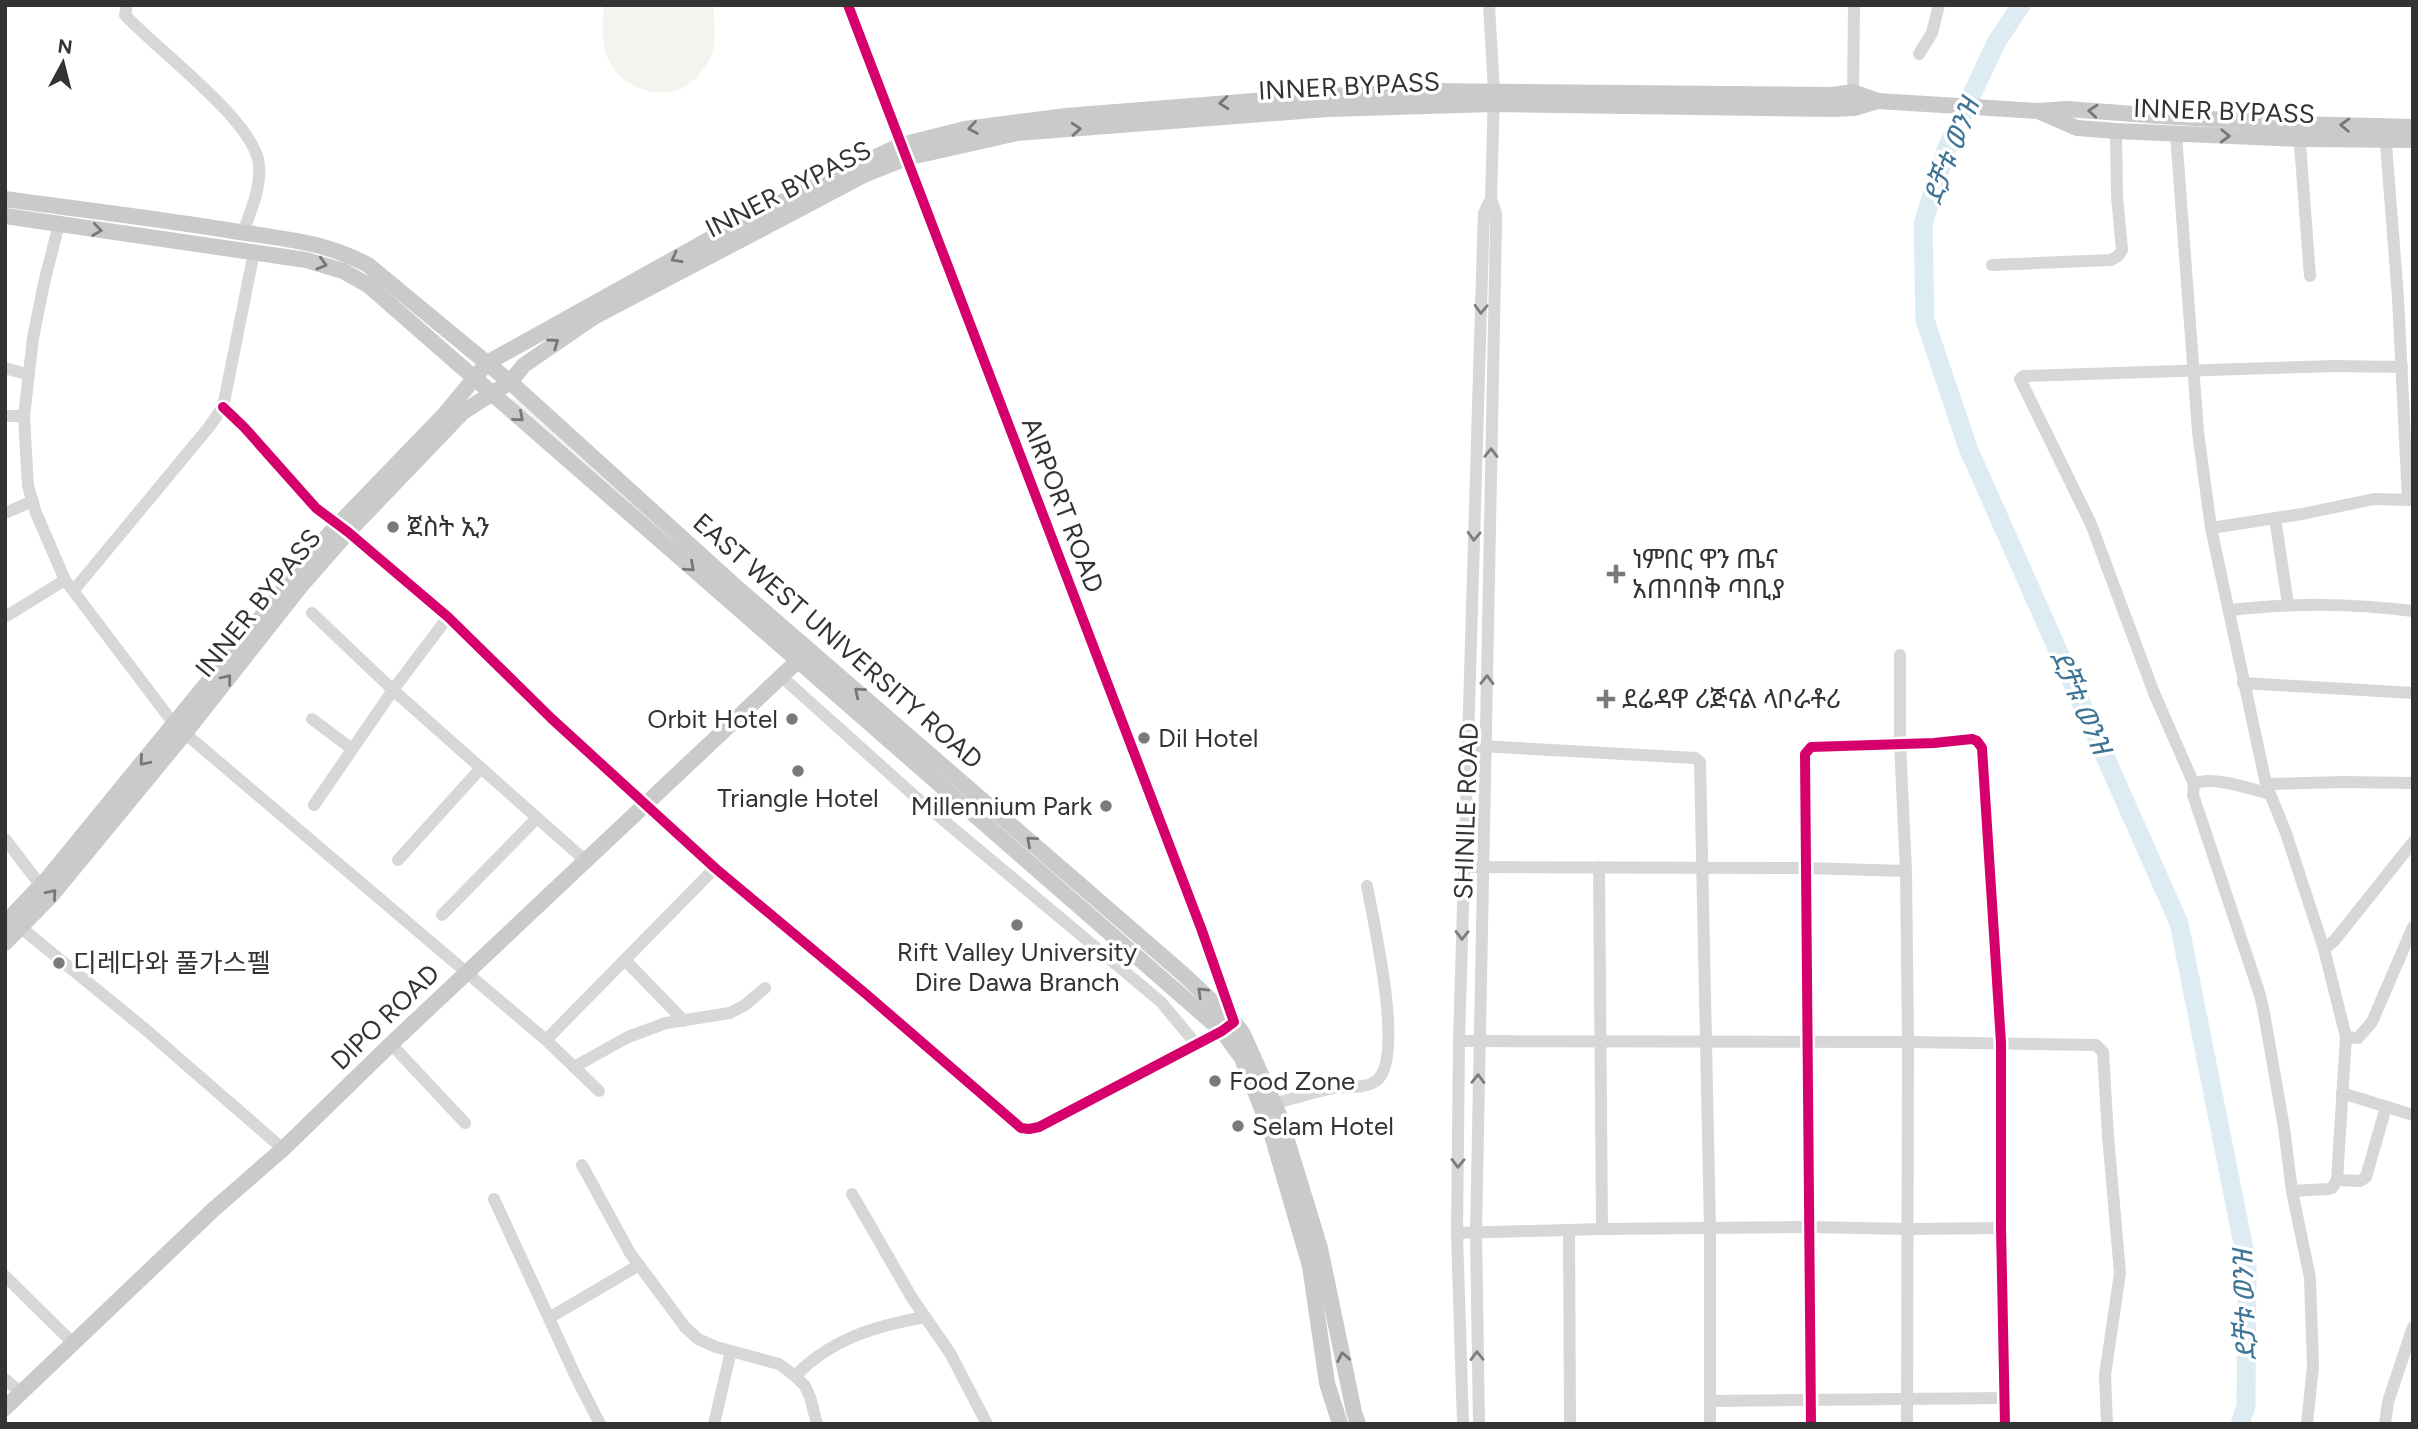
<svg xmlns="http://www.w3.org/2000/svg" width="2418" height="1429" viewBox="0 0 2418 1429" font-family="Figtree,'Noto Sans Ethiopic','Noto Sans KR',sans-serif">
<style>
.green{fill:#f1f5ed}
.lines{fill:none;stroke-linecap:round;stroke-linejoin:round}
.river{stroke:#ddebf3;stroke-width:19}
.minor{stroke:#d7d7d7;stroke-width:12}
.major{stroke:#cacaca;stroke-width:16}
.cycleway-casing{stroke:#fff;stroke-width:15}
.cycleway{stroke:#d6006c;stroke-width:10}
.oneway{stroke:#777}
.oneway2{stroke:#7d7d7d}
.poi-dot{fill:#7a7a7a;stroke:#fff;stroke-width:2.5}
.labels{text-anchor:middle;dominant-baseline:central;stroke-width:7;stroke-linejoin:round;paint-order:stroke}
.street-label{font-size:26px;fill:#333;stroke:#fff}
.poi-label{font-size:26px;fill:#333;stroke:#fff;text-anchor:start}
.water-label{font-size:28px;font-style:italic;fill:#3f7597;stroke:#fff}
</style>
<rect width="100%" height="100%" fill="#fff"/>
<!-- green -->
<g class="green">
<path d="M604,5H714C713,20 717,40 712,54C707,67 690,88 675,91C652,97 621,85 610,63C600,44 603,26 604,5Z"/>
<polygon points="512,399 520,401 793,647 512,403"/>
</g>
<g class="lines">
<!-- river -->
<polyline class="river" points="2021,5 1996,43 1946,150 1923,224 1925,320 1968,448 2179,923 2247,1264 2246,1406 2240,1424"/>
<!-- minor -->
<g class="minor">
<path d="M127,5L125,15C156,49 256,122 259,165C261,188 251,211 243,232"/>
<polyline points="1919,54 1932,33 1939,5"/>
<polyline points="1853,100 1854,5"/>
<polyline points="2299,131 2310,276"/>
<polyline points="2385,131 2398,298 2408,500"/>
<polyline points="2176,134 2198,432 2211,528 2266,784 2286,833 2324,949 2346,1037 2337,1180 2332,1188 2328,1189 2292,1191"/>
<polyline points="59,224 44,283 33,338 24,416 28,486 36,513 65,580 174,724 546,1040 599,1091"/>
<polyline points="1992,265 2111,260 2118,256 2122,250 2117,197 2116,131"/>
<polyline points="5,368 29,375"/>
<polyline points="223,407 243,426 316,508 348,532 448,617 552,719 715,868 866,994 1021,1128 1029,1129 1039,1127 1222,1031 1234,1022 1201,928 848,5"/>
<polyline points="5,416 24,416"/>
<polyline points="5,513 33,501"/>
<polyline points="2275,518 2288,604"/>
<polyline points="2211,528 2302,514 2374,499 2413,500"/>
<polyline points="74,590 209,427 223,407 254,252"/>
<path d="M2230,610C2296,603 2347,603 2413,611"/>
<polyline points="312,613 393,690 587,862"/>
<polyline points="5,617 65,580"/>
<polyline points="1900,655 1900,744 1906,871 1908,1042 1907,1424"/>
<polyline points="782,677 918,799 1161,1002 1196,1044"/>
<polyline points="2243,683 2413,693"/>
<polyline points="312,719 352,749"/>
<polyline points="1479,746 1695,758 1700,762 1710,1229 1710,1424"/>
<path d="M2194,784C2211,775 2251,789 2270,794"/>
<polyline points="2266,784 2343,782 2413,783"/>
<polyline points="314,805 393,690 448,617"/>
<polyline points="5,839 41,886"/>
<polyline points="398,860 481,768"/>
<polyline points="1464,867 1805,868 1906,871"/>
<polyline points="1599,867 1602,1229"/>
<polyline points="442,915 537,818"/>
<polyline points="14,922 145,1029 283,1149"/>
<polyline points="2324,949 2334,941 2413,842"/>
<polyline points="625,960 684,1021"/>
<polyline points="2346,1037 2358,1038 2372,1022 2413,927"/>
<polyline points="546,1040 715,868"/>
<polyline points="1459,1041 1908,1042 2096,1045 2103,1052 2108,1136 2120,1273 2105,1375 2107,1424"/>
<polyline points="391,1044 465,1123"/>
<polyline points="574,1067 628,1037 666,1023 730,1013 745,1005 765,988"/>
<polyline points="2342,1093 2413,1115"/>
<path d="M1266,1106C1288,1100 1311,1093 1334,1088C1347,1086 1365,1089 1376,1081C1406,1060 1373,920 1367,886"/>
<polyline points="582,1165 630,1253 685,1327 698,1339 716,1347 779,1364 795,1376 805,1386 810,1397 817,1424"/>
<polyline points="2337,1180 2360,1181 2366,1177 2386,1107"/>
<polyline points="852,1194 912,1298 950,1353 987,1424"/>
<polyline points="1569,1230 1570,1424"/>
<polyline points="1457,1233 1602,1229 1808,1227 1909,1229 2001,1228"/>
<polyline points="5,1276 74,1344"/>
<polyline points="549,1318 494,1199 576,1377 600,1424"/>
<polyline points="549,1318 639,1265"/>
<path d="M795,1376C831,1339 875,1326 925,1317"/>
<polyline points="5,1379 21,1393"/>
<polyline points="1710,1401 2005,1398"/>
<polyline points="714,1424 731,1351"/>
<polyline points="1463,1424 1457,1233 1459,1041 1483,241 1484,213 1491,199"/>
<polyline points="1479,1424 1476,1232 1496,224 1496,213 1491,199 1494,92 1489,5"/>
<polyline points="1811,1424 1805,754 1811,747 1934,743 1972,739 1977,741 1982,748 2001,1043 2001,1228 2005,1424"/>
<polyline points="2307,1424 2313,1366 2310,1278 2292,1191 2284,1128 2264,1013 2260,995 2193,795 2194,784 2154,693 2091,524 2020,379 2023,376 2334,366 2402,367"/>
<polyline points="2385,1424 2388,1402 2413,1327"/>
</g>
<!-- major -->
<g class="major">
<polyline points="2040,112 2077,128 2116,131 2300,139 2413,140"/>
<path d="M5,199C83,210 161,219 239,232C286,239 325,242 368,265L510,382L735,586L1183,974L1234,1022L1243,1034L1280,1117L1320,1248L1354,1412L1358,1424"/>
<polyline points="5,216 306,260 343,271 368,285 1222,1031 1242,1058 1271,1132 1310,1266 1327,1383 1340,1424"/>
<polyline points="5,923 47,879 329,534 444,415 487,363 744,220 901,145 965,129 1066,116 1292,98 1425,91 1832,95 1853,92 1878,101 2038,111 2067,109 2161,116 2298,124 2413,127"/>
<polyline points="5,943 51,896 185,733 300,587 348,532 463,412 510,382 524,365 594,317 866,174 906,158 1017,133 1328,109 1494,104 1833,109 1854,108 1878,101"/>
<polyline points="5,1408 214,1209 283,1149 391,1044 803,656"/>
</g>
<!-- cycleway casing -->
<g class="cycleway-casing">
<g id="cycleway">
<polyline points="223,407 243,426 316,508 348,532 448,617 552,719 715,868 866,994 1021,1128 1029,1129 1039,1127 1222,1031 1234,1022 1201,928 848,5"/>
<polyline points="1811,1424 1805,754 1811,747 1934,743 1972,739 1977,741 1982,748 2001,1043 2001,1228 2005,1424"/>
</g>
</g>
<!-- cycleway -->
<use href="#cycleway" class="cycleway"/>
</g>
<!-- one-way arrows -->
<defs><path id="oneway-chevron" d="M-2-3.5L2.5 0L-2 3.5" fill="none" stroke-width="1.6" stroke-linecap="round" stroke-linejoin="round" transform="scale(1.75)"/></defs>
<g class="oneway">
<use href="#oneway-chevron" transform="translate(1224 103) rotate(175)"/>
<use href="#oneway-chevron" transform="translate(2093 111) rotate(-175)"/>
<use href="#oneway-chevron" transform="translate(2345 125) rotate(-178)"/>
<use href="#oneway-chevron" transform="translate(973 128) rotate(171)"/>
<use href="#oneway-chevron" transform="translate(1076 129) rotate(-4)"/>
<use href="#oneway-chevron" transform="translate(2225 136) rotate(2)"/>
<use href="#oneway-chevron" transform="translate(97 230) rotate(8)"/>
<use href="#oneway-chevron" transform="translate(676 258) rotate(151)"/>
<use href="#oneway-chevron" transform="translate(322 264) rotate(16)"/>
<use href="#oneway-chevron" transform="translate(554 343) rotate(-35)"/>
<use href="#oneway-chevron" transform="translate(519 417) rotate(41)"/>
<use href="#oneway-chevron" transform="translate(690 567) rotate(42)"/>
<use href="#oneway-chevron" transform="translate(227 679) rotate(-52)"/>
<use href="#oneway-chevron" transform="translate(859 692) rotate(-140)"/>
<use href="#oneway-chevron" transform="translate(144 761) rotate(130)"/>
<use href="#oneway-chevron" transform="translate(1031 841) rotate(-139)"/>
<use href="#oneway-chevron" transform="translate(52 894) rotate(-50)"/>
<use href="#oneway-chevron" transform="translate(1202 992) rotate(-136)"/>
<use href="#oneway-chevron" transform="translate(1343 1357) rotate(-101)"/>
</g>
<g class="oneway2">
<use href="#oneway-chevron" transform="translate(1481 309) rotate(92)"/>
<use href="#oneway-chevron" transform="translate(1491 453) rotate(-89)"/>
<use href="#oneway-chevron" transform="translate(1474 536) rotate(92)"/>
<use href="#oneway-chevron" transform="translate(1487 680) rotate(-89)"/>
<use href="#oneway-chevron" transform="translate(1462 935) rotate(91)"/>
<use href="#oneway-chevron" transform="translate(1478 1079) rotate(-89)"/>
<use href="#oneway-chevron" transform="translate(1458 1163) rotate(91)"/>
<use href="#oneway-chevron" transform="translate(1477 1356) rotate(-91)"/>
</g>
<!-- markers -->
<g class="poi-dot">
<circle cx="393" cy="527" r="7"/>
<path d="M1612.5 563.5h7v7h7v7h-7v7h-7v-7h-7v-7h7z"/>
<path d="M1602.5 688.5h7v7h7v7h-7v7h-7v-7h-7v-7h7z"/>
<circle cx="792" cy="719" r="7"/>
<circle cx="1144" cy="738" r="7"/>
<circle cx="798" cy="771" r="7"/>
<circle cx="1106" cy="806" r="7"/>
<circle cx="1017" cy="925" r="7"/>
<circle cx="59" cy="963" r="7"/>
<circle cx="1215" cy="1081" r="7"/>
<circle cx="1238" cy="1126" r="7"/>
</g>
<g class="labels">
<!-- street labels -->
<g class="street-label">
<text transform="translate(1349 86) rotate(-3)">INNER BYPASS</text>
<text transform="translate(2224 111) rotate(2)">INNER BYPASS</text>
<text transform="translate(788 189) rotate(-27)">INNER BYPASS</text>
<text transform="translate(1063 505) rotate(69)">AIRPORT ROAD</text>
<text transform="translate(258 603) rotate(-51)">INNER BYPASS</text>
<text transform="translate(838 641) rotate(41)">EAST WEST UNIVERSITY ROAD</text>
<text transform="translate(1466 811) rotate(-88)">SHINILE ROAD</text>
<text transform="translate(385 1017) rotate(-44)">DIPO ROAD</text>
</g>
<!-- poi labels -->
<g class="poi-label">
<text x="407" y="527">ጀስት ኢን</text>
<text x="1632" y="559">ነምበር ዋን ጤና<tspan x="1632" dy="30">አጠባበቅ ጣቢያ</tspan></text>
<text x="1622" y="699">ደሬዳዋ ሪጅናል ላቦራቶሪ</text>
<text x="778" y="719" text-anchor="end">Orbit Hotel</text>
<text x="1158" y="738">Dil Hotel</text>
<text x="798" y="798" text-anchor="middle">Triangle Hotel</text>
<text x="1092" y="806" text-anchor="end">Millennium Park</text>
<text x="1017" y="952" text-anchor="middle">Rift Valley University<tspan x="1017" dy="30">Dire Dawa Branch</tspan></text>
<text x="73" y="963">디레다와 풀가스펠</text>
<text x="1229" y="1081">Food Zone</text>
<text x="1252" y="1126">Selam Hotel</text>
</g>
<!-- water labels -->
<g class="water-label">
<text transform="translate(1951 151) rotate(-69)">ደቻቱ ወንዝ</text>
<text transform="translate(2081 702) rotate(66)">ደቻቱ ወንዝ</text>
<text transform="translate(2244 1305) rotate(-92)">ደቻቱ ወንዝ</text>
</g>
</g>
<!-- border -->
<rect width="2418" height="1429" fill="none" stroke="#333333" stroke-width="14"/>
<!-- north arrow -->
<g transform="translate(63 63) rotate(7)" stroke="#ffffff" stroke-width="5" paint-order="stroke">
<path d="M0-5L12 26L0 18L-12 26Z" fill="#333333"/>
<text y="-10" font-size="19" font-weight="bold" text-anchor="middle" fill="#333333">N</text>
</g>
</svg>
